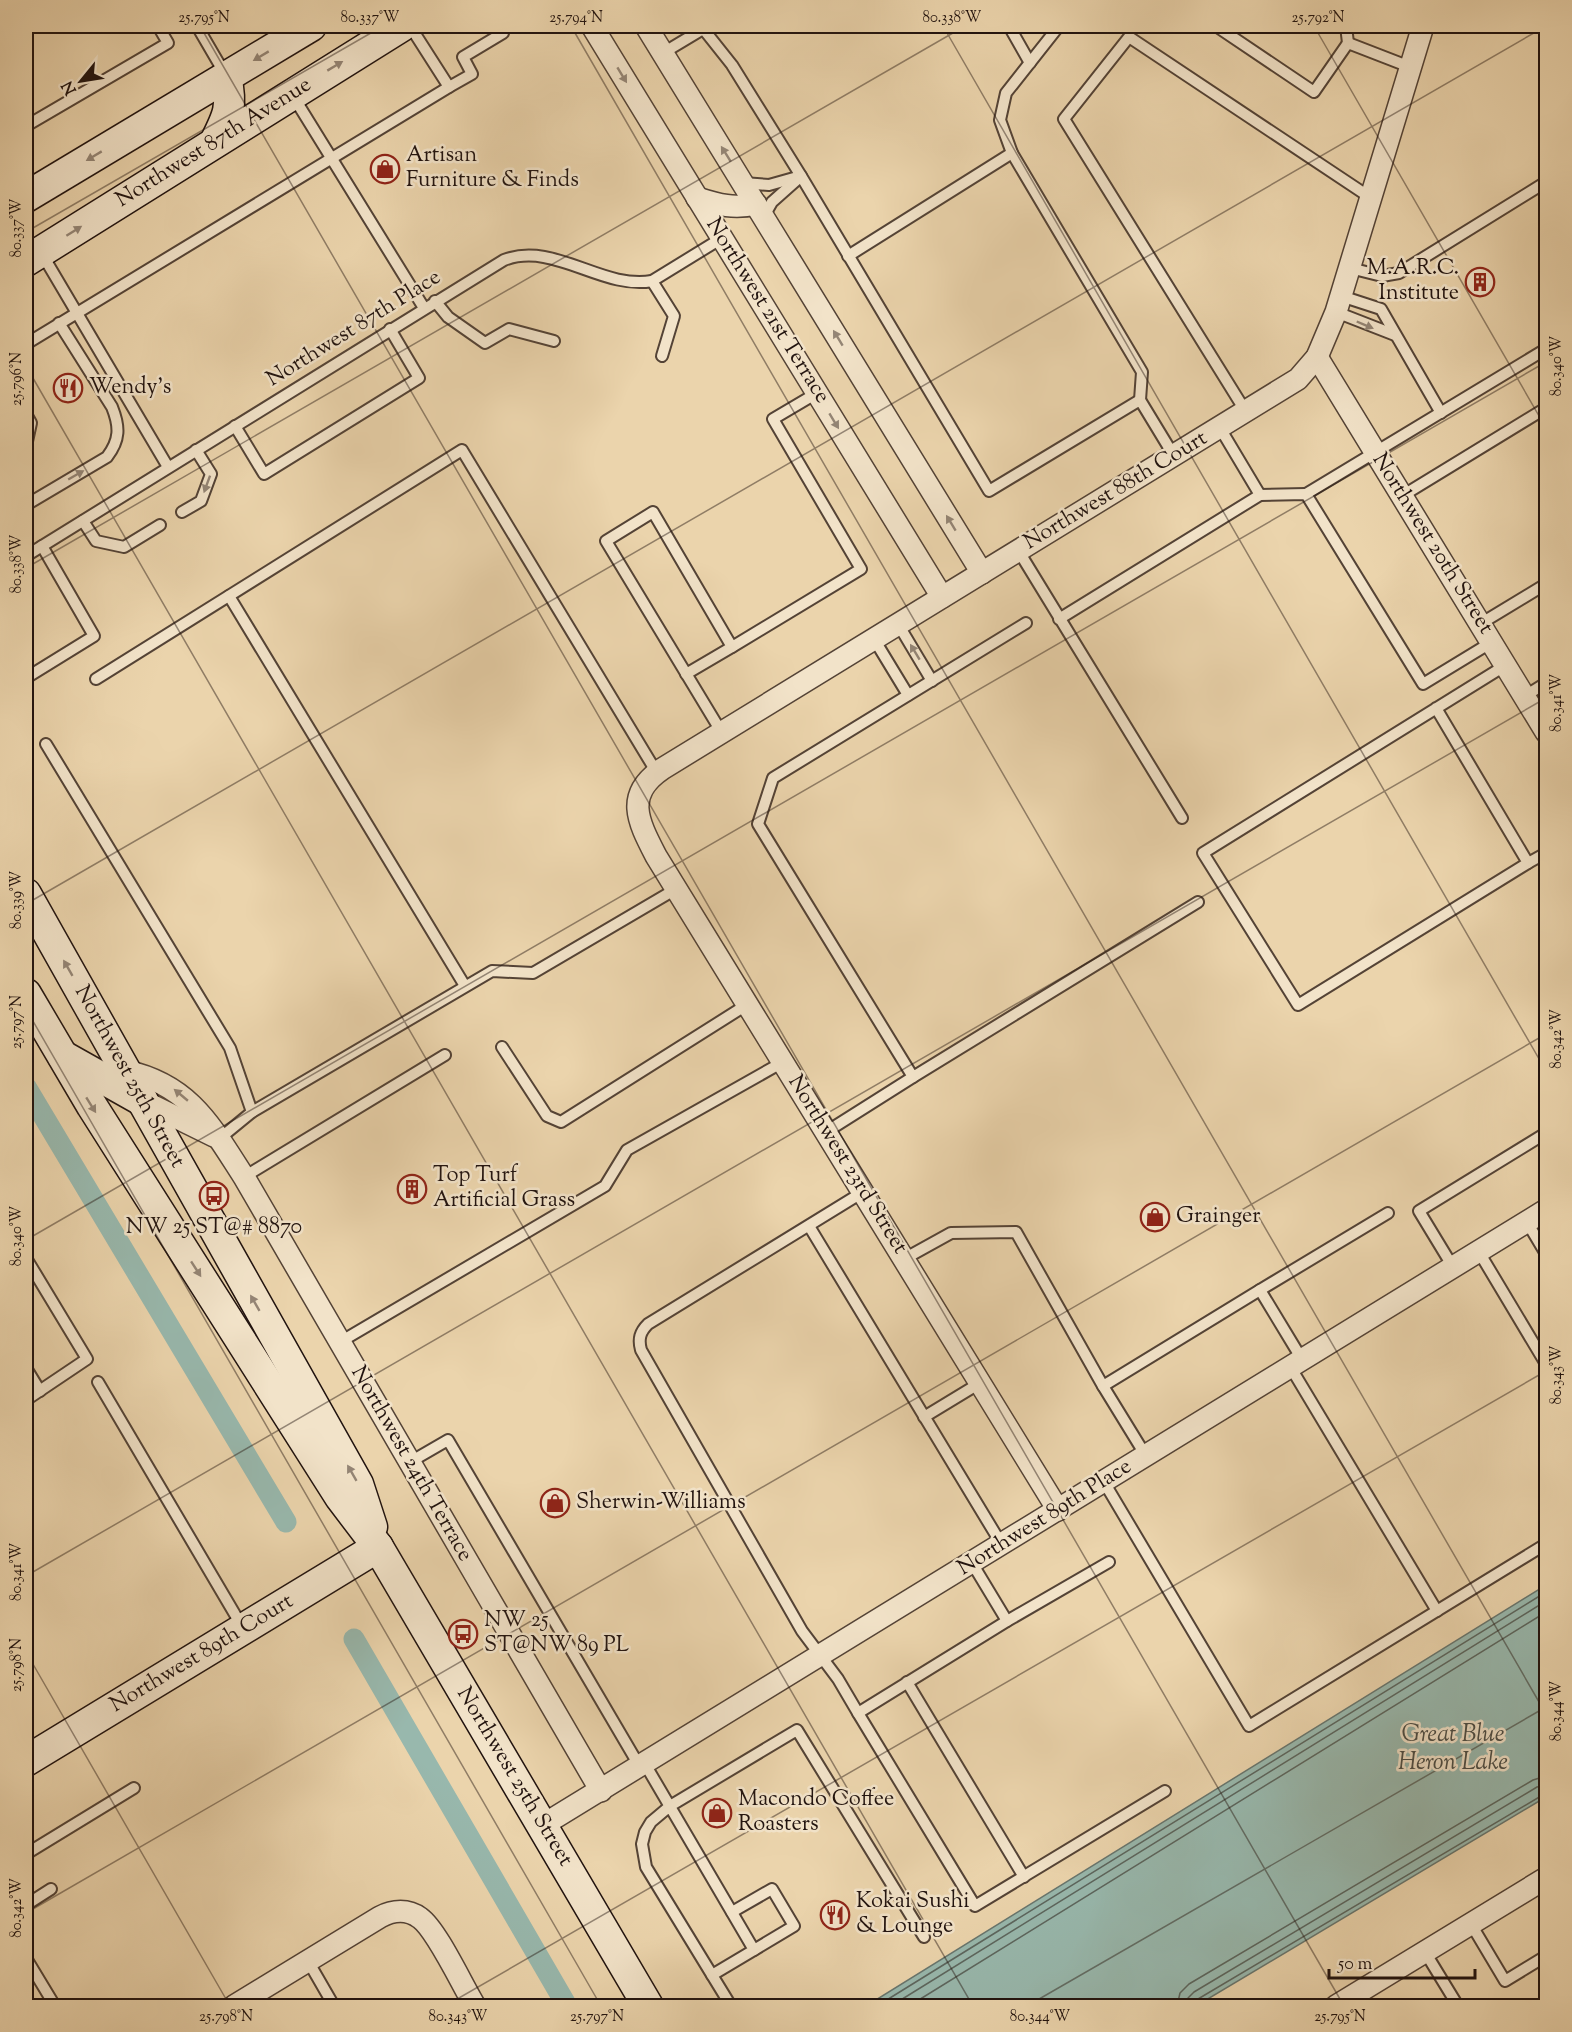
<svg xmlns="http://www.w3.org/2000/svg" width="1572" height="2032" viewBox="0 0 1572 2032" font-family="'Sorts Mill Goudy',serif">
<style>
.water{fill:#98b8ad;stroke:#68766e;stroke-width:1.5}
.lines{fill:none;stroke-linecap:round;stroke-linejoin:round}
.shore{stroke:#5c665e;stroke-width:1.5}
.canal{stroke:#98b8ad;stroke-width:21}
.lane-casing{stroke:#544336;stroke-width:14}
.street-casing{stroke:#544336;stroke-width:24}
.secondary-casing{stroke:#21130f;stroke-width:33}
.lane{stroke:#f2e3c9;stroke-width:10}
.street{stroke:#f2e3c9;stroke-width:21}
.secondary{stroke:#f2e3c9;stroke-width:30}
.oneway{fill:#948575}
.ticks{fill:none;stroke:#21130f;stroke-width:1.5;stroke-opacity:0.45}
.labels{text-anchor:middle;dominant-baseline:central;stroke-width:5;stroke-linejoin:round;paint-order:stroke}
.street-label{font-size:22px;fill:#21130f;stroke:#f2e3c9}
.poi-label{font-size:22px;fill:#21130f;stroke:#f2e3c9;text-anchor:start}
.water-label{font-size:24px;font-style:italic;fill:#4b4d46;stroke:#f2e3c9}
.neatline{fill:none;stroke:#21130f;stroke-width:2}
.ticks-label{font-size:15px;text-anchor:middle;fill:#21130f}
</style>
<rect width="100%" height="100%" fill="#ebd4ac"/>
<filter id="stains"><feTurbulence type="fractalNoise" baseFrequency=".00333" numOctaves="4"/><feColorMatrix values="0 0 0 0 .2 0 0 0 0 .09 0 0 0 0 .02 0 0 0 .5 -.17"/></filter>
<radialGradient id="worn" r=".72"><stop offset=".6" stop-color="#630" stop-opacity="0"/><stop offset="1" stop-color="#630" stop-opacity=".3"/></radialGradient>
<!-- water -->
<polygon class="water" points="1546,1585 1546,1797 1196,2006 866,2006"/>
<g class="lines">
<!-- shore -->
<g class="shore">
<polyline points="877,2006 1546,1592"/>
<polyline points="891,2006 1546,1601"/>
<polyline points="909,2006 1546,1612"/>
<polyline points="1177,2006 1180,1993 1189,1984 1533,1780 1546,1776"/>
<polyline points="1187,2006 1188,1998 1194,1992 1537,1787 1546,1785"/>
<polyline points="1194,2006 1198,1999 1546,1793"/>
</g>
<!-- canal -->
<g class="canal">
<polyline points="26,1087 286,1522"/>
<polyline points="354,1639 567,2006"/>
</g>
<!-- lane casing -->
<g class="lane-casing">
<g id="lane">
<polyline points="197,26 225,74"/>
<polyline points="701,26 732,65 801,176 989,491 1140,400 1174,456"/>
<polyline points="1009,26 1030,63"/>
<polyline points="1216,26 1314,92 1348,43 1410,67"/>
<polyline points="1346,26 1348,43"/>
<polyline points="663,53 703,29"/>
<polyline points="449,87 472,74 463,57 503,33"/>
<polyline points="293,96 424,308"/>
<polyline points="26,126 168,43 158,26"/>
<polyline points="1012,153 1142,372 1140,400"/>
<polyline points="743,183 769,185 801,176"/>
<polyline points="764,216 772,202 799,178"/>
<polyline points="42,254 168,467"/>
<polyline points="848,256 1012,153 1000,120 1006,93 1059,26"/>
<polyline points="1350,268 1382,276 1399,273 1546,182"/>
<polyline points="652,281 674,316 662,356"/>
<polyline points="1341,296 1381,309 1441,413"/>
<polyline points="435,301 448,317 485,343 509,329 554,341"/>
<polyline points="1336,312 1395,335"/>
<polyline points="26,344 449,87 410,26"/>
<polyline points="1246,412 1064,119 1129,37 1371,198"/>
<polyline points="26,414 31,423 26,446"/>
<polyline points="235,426 264,474 419,378 390,329"/>
<polyline points="1220,428 1260,495 1306,494 1423,684 1492,642"/>
<polyline points="1306,494 1546,349"/>
<polyline points="1402,496 1546,408"/>
<path d="M26,505L107,457C120,440 120,427 112,407L59,323"/>
<polyline points="182,512 201,501 211,474 196,450"/>
<polyline points="83,521 96,541 124,547 160,525"/>
<polyline points="1018,550 1182,818"/>
<path d="M26,556L504,260C554,241 602,290 652,281L722,238"/>
<polyline points="229,596 465,986"/>
<polyline points="1059,619 1260,495"/>
<polyline points="1026,623 773,778 758,824 913,1077 1198,902"/>
<polyline points="898,624 932,681"/>
<polyline points="1480,624 1546,584"/>
<polyline points="874,639 908,695"/>
<polyline points="686,674 732,647"/>
<polyline points="26,678 94,636 42,546"/>
<polyline points="96,679 462,450 657,773"/>
<polyline points="1525,696 1546,683"/>
<polyline points="1436,708 1528,863 1298,1005 1203,853 1506,665"/>
<polyline points="722,733 606,541 653,512 732,647 861,569 773,419 817,393"/>
<polyline points="46,744 230,1048 252,1112"/>
<polyline points="1528,863 1546,853"/>
<polyline points="502,1047 547,1116 561,1122 748,1004"/>
<polyline points="826,1132 913,1077"/>
<polyline points="219,1139 252,1112 492,971 533,973 676,889"/>
<polyline points="244,1177 445,1055"/>
<polyline points="1527,1222 1546,1254"/>
<polyline points="809,1226 1002,1545"/>
<polyline points="1479,1252 1546,1364"/>
<polyline points="26,1258 87,1359 26,1400"/>
<polyline points="904,1259 951,1233 1016,1232 1103,1386 1260,1290"/>
<polyline points="1453,1267 1419,1211 1546,1133"/>
<polyline points="340,1342 605,1186 627,1150 783,1062"/>
<polyline points="1303,1361 1260,1290 1388,1213"/>
<polyline points="26,1368 40,1391"/>
<polyline points="1291,1368 1437,1611"/>
<polyline points="98,1382 243,1628"/>
<polyline points="1103,1386 1146,1456"/>
<polyline points="924,1417 980,1383"/>
<polyline points="410,1462 448,1440 640,1767"/>
<polyline points="1104,1482 1249,1726 1546,1544"/>
<polyline points="972,1563 1007,1621 1109,1562"/>
<polyline points="1007,1621 858,1713 975,1906 1165,1791"/>
<polyline points="907,1682 1024,1877"/>
<path d="M858,1713L838,1679L802,1631L641,1350C638,1339 640,1332 648,1324L863,1192"/>
<polyline points="645,1764 754,1950 712,1975 646,1867 642,1844 645,1832 651,1822 670,1806 797,1730 924,1937"/>
<polyline points="26,1854 134,1788"/>
<polyline points="26,1905 51,1889"/>
<polyline points="732,1912 772,1889 794,1926 754,1950"/>
<polyline points="1471,1924 1505,1981 1546,1956"/>
<polyline points="1425,1952 1458,2006"/>
<polyline points="26,1958 55,2006"/>
<polyline points="308,1961 334,2006"/>
<polyline points="712,1975 731,2006"/>
</g>
</g>
<!-- street casing -->
<g class="street-casing">
<g id="street">
<polyline points="592,26 942,597"/>
<polyline points="646,26 982,573"/>
<path d="M697,198C719,205 734,209 756,204"/>
<polyline points="1317,357 1546,732"/>
<path d="M126,1071C190,1085 211,1126 244,1177L601,1791"/>
<polyline points="143,1101 214,1136"/>
<path d="M1058,1510L656,856C638,821 624,795 662,769L1298,379L1317,357L1336,312L1423,26"/>
<polyline points="543,1825 1546,1210"/>
<path d="M234,2006L380,1917C393,1910 408,1909 420,1918C437,1930 463,1987 475,2006"/>
<polyline points="1336,2006 1546,1878"/>
</g>
</g>
<!-- secondary casing -->
<g class="secondary-casing">
<g id="secondary">
<path d="M215,142C228,116 233,107 226,77"/>
<polyline points="26,197 311,26"/>
<polyline points="26,261 402,26"/>
<polyline points="26,894 358,1484 372,1527"/>
<polyline points="26,994 92,1106 340,1497 378,1547 648,2006"/>
<polyline points="63,1056 143,1101"/>
<polyline points="26,1761 378,1547"/>
</g>
</g>
<!-- lane -->
<use href="#lane" class="lane"/>
<!-- street -->
<use href="#street" class="street"/>
<!-- secondary -->
<use href="#secondary" class="secondary"/>
</g>
<!-- one-way arrows -->
<defs><path id="oneway-solid" d="M-6-.8H1V-3.2L6.5 0L1 3.2V.8H-6Z" transform="scale(1.5)"/></defs>
<g class="oneway">
<use href="#oneway-solid" transform="translate(261 56) rotate(149)"/>
<use href="#oneway-solid" transform="translate(335 66) rotate(-31)"/>
<use href="#oneway-solid" transform="translate(622 75) rotate(59)"/>
<use href="#oneway-solid" transform="translate(726 154) rotate(-122)"/>
<use href="#oneway-solid" transform="translate(94 156) rotate(149)"/>
<use href="#oneway-solid" transform="translate(74 231) rotate(-32)"/>
<use href="#oneway-solid" transform="translate(1365 325) rotate(23)"/>
<use href="#oneway-solid" transform="translate(838 338) rotate(-121)"/>
<use href="#oneway-solid" transform="translate(834 421) rotate(59)"/>
<use href="#oneway-solid" transform="translate(76 475) rotate(-30)"/>
<use href="#oneway-solid" transform="translate(207 484) rotate(110)"/>
<use href="#oneway-solid" transform="translate(951 523) rotate(-121)"/>
<use href="#oneway-solid" transform="translate(915 652) rotate(-121)"/>
<use href="#oneway-solid" transform="translate(68 968) rotate(-120)"/>
<use href="#oneway-solid" transform="translate(181 1095) rotate(-140)"/>
<use href="#oneway-solid" transform="translate(91 1105) rotate(58)"/>
<use href="#oneway-solid" transform="translate(196 1269) rotate(57)"/>
<use href="#oneway-solid" transform="translate(255 1303) rotate(-120)"/>
<use href="#oneway-solid" transform="translate(352 1473) rotate(-120)"/>
</g>
<!-- ticks -->
<path class="ticks" d="M200,26L1344,2006M571,26L1546,1714M943,26L1546,1071M1314,26L1546,428M26,232L383,26M26,366L973,2006M26,568L965,26M26,904L1546,26M26,1009L601,2006M26,1240L1546,362M26,1576L1546,698M26,1652L230,2006M26,1913L1546,1034M445,2006L1546,1371M1027,2006L1546,1707"/>
<!-- icons -->
<defs>
<g id="shop-ring" transform="scale(1.5)"><circle r="9.5" fill="#f2e3c9" stroke="#8f2418" stroke-width="1.5"/><path d="M-5-2.5h2.3a2.7 3.5 0 0 1 5.4 0H5L5.5 6h-11ZM-1.5-2.5h3a1.5 2.3 0 0 0-3 0Z" fill="#8f2418"/></g>
<g id="building-ring" transform="scale(1.5)"><circle r="9.5" fill="#f2e3c9" stroke="#8f2418" stroke-width="1.5"/><path d="M-4-6H4V6H1V3H-1V6H-4ZM-2.5-4.3h1.7v1.8h-1.7ZM.8-4.3h1.7v1.8H.8ZM-2.5-1h1.7V.8h-1.7ZM.8-1h1.7V.8H.8Z" fill="#8f2418"/></g>
<g id="restaurant-ring" transform="scale(1.5)"><circle r="9.5" fill="#f2e3c9" stroke="#8f2418" stroke-width="1.5"/><path d="M-5-6h1v4h1v-4h1v4h1v-4h1v5L-1.5 .5V6h-2V.5L-5-1ZM5-6V6H3V1.5H1.5Q1.5-4 5-6Z" fill="#8f2418"/></g>
<g id="bus-ring" transform="scale(1.5)"><circle r="9.5" fill="#f2e3c9" stroke="#8f2418" stroke-width="1.5"/><path d="M-5-6H5V4H4V6H2V4H-2V6H-4V4H-5ZM-3.5-4V0h7V-4ZM-3.5 1.2v1.5H-2V1.2ZM2 1.2v1.5H3.5V1.2Z" fill="#8f2418"/></g>
</defs>
<g fill-rule="evenodd">
<use href="#shop-ring" x="385" y="169"/>
<use href="#building-ring" x="1480" y="282"/>
<use href="#restaurant-ring" x="68" y="388"/>
<use href="#building-ring" x="412" y="1189"/>
<use href="#bus-ring" x="214" y="1196"/>
<use href="#shop-ring" x="1155" y="1217"/>
<use href="#shop-ring" x="555" y="1503"/>
<use href="#bus-ring" x="463" y="1634"/>
<use href="#shop-ring" x="717" y="1813"/>
<use href="#restaurant-ring" x="835" y="1915"/>
</g>
<g class="labels">
<!-- street labels -->
<g class="street-label">
<text transform="translate(214 143) rotate(-32)">Northwest 87th Avenue</text>
<text transform="translate(767 311) rotate(58)">Northwest 21st Terrace</text>
<text transform="translate(354 329) rotate(-32)">Northwest 87th Place</text>
<text transform="translate(1116 491) rotate(-31)">Northwest 88th Court</text>
<text transform="translate(1432 544) rotate(58)">Northwest 20th Street</text>
<text transform="translate(129 1077) rotate(61)">Northwest 25th Street</text>
<text transform="translate(847 1165) rotate(58)">Northwest 23rd Street</text>
<text transform="translate(411 1464) rotate(60)">Northwest 24th Terrace</text>
<text transform="translate(1045 1518) rotate(-32)">Northwest 89th Place</text>
<text transform="translate(202 1654) rotate(-31)">Northwest 89th Court</text>
<text transform="translate(514 1777) rotate(59)">Northwest 25th Street</text>
</g>
<!-- poi labels -->
<g class="poi-label">
<text x="406" y="156">Artisan<tspan x="406" dy="25">Furniture &amp; Finds</tspan></text>
<text x="1459" y="269" text-anchor="end">M.A.R.C.<tspan x="1459" dy="25">Institute</tspan></text>
<text x="89" y="388">Wendy's</text>
<text x="433" y="1176">Top Turf<tspan x="433" dy="25">Artificial Grass</tspan></text>
<text x="1176" y="1217">Grainger</text>
<text x="214" y="1228" text-anchor="middle">NW 25 ST@# 8870</text>
<text x="576" y="1503">Sherwin-Williams</text>
<text x="484" y="1621">NW 25<tspan x="484" dy="25">ST@NW 89 PL</tspan></text>
<text x="738" y="1800">Macondo Coffee<tspan x="738" dy="25">Roasters</tspan></text>
<text x="856" y="1902">Kokai Sushi<tspan x="856" dy="25">&amp; Lounge</tspan></text>
</g>
<!-- water labels -->
<g class="water-label">
<text x="1453" y="1735">Great Blue<tspan x="1453" dy="28">Heron Lake</tspan></text>
</g>
</g>
<!-- margin -->
<rect width="1572" height="2032" fill="none" stroke="#ebd4ac" stroke-width="66"/>
<!-- north arrow -->
<g transform="translate(81 81) rotate(240)" stroke="#f2e3c9" stroke-width="4.5" paint-order="stroke">
<path d="M0-4.5L10 22L0 15L-10 22Z" fill="#21130f"/>
<text y="-9" font-size="16" font-weight="bold" text-anchor="middle" fill="#21130f">N</text>
</g>
<!-- scale -->
<path d="M1329 1969v9h146v-9" fill="none" stroke="#21130f" stroke-width="3"/>
<text x="1338" y="1969" font-size="18" fill="#21130f" stroke="#f2e3c9" stroke-width="4.5" paint-order="stroke">50 m</text>
<rect x="33" y="33" width="1506" height="1966" class="neatline"/>
<g class="ticks-label">
<text x="204" y="22">25.795°N</text>
<text x="370" y="22">80.337°W</text>
<text x="576" y="22">25.794°N</text>
<text x="952" y="22">80.338°W</text>
<text x="1318" y="22">25.792°N</text>
<text transform="translate(16 228) rotate(-90)" y="5">80.337°W</text>
<text transform="translate(1556 366) rotate(-90)" y="5">80.340°W</text>
<text transform="translate(16 379) rotate(-90)" y="5">25.796°N</text>
<text transform="translate(16 564) rotate(-90)" y="5">80.338°W</text>
<text transform="translate(1556 703) rotate(-90)" y="5">80.341°W</text>
<text transform="translate(16 900) rotate(-90)" y="5">80.339°W</text>
<text transform="translate(16 1022) rotate(-90)" y="5">25.797°N</text>
<text transform="translate(1556 1039) rotate(-90)" y="5">80.342°W</text>
<text transform="translate(16 1236) rotate(-90)" y="5">80.340°W</text>
<text transform="translate(1556 1375) rotate(-90)" y="5">80.343°W</text>
<text transform="translate(16 1572) rotate(-90)" y="5">80.341°W</text>
<text transform="translate(16 1665) rotate(-90)" y="5">25.798°N</text>
<text transform="translate(1556 1711) rotate(-90)" y="5">80.344°W</text>
<text transform="translate(16 1908) rotate(-90)" y="5">80.342°W</text>
<text x="226" y="2021">25.798°N</text>
<text x="458" y="2021">80.343°W</text>
<text x="597" y="2021">25.797°N</text>
<text x="1040" y="2021">80.344°W</text>
<text x="1340" y="2021">25.795°N</text>
</g>
<rect width="100%" height="100%" filter="url(#stains)"/>
<rect width="100%" height="100%" fill="url(#worn)"/>
</svg>
